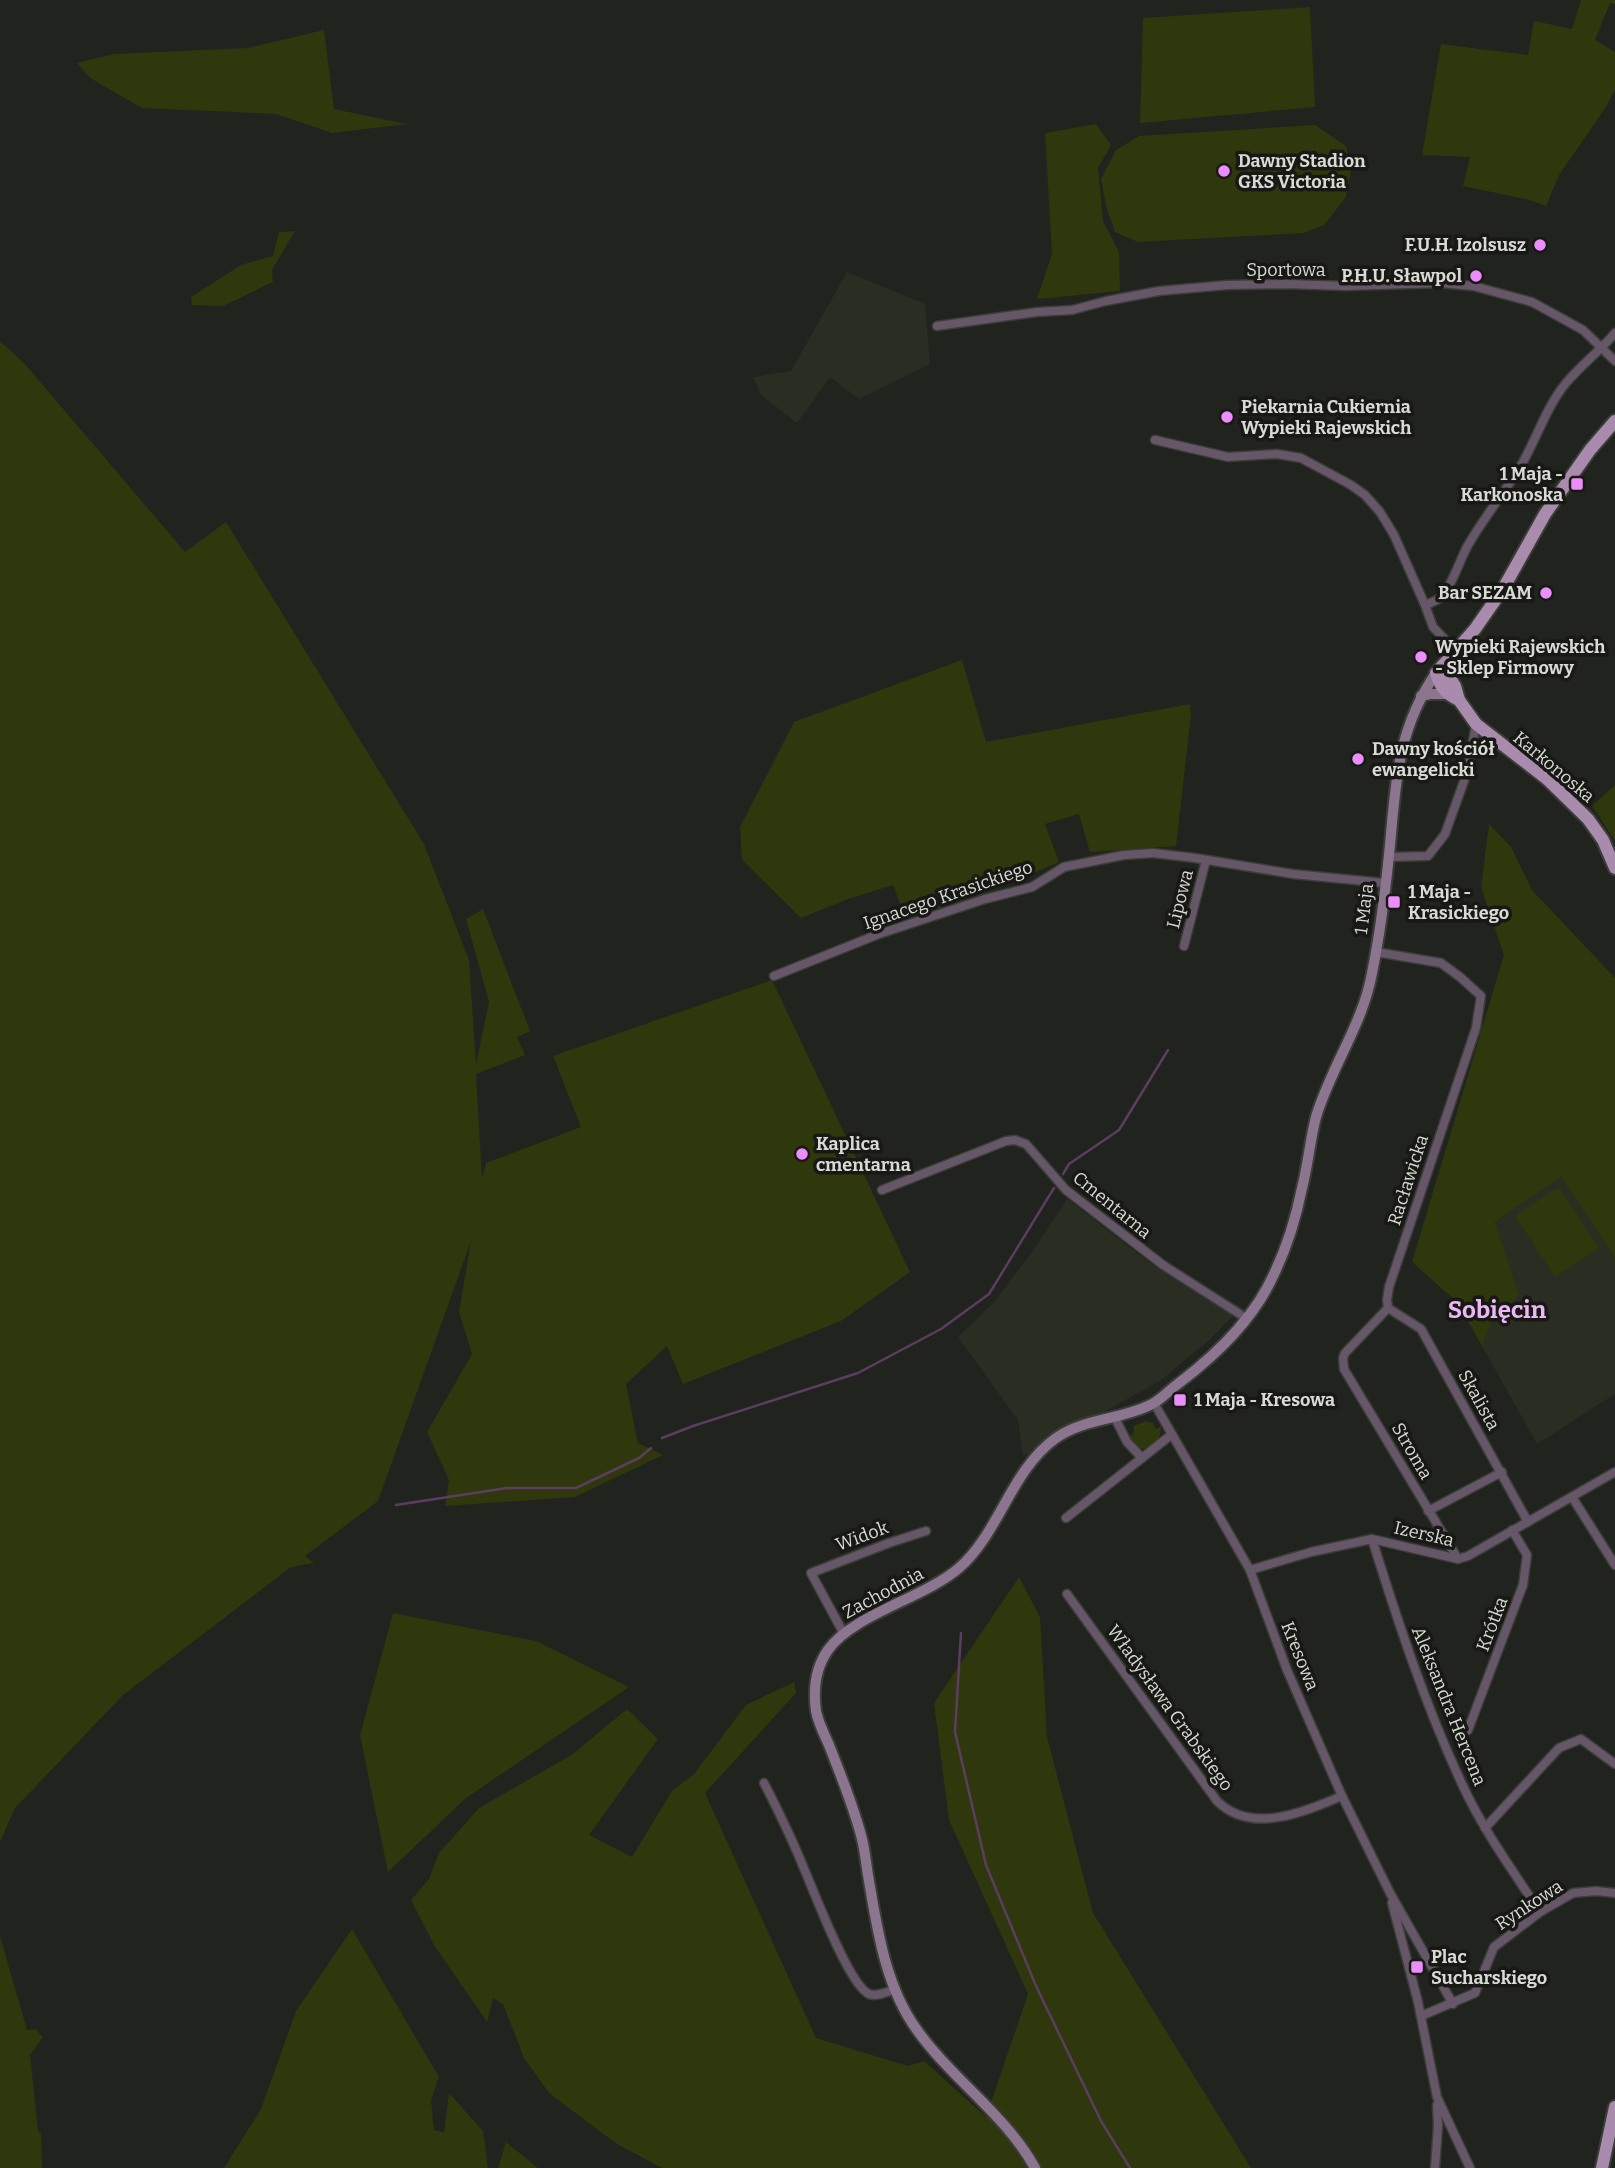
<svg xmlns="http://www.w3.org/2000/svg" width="1615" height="2168" viewBox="0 0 1615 2168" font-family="Bitter,serif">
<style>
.built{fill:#2a2d22}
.green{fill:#2f370d}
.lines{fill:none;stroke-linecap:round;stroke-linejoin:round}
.stream{stroke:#5b3d60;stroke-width:2.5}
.street-casing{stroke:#3b3d38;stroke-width:11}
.secondary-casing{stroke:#3b3d38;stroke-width:14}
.primary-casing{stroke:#3b3d38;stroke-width:16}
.street{stroke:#655767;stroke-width:8}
.secondary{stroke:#8b758f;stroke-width:10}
.primary{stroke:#a98cad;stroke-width:12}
.poi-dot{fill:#eb8dfb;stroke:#181915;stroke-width:2.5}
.labels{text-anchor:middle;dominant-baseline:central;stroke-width:7;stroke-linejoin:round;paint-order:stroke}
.poi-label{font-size:18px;font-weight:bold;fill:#d9dad6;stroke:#181915;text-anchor:start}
.street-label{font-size:18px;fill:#d9dad6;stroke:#181915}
.district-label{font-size:24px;font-weight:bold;fill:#ecb7f4;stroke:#181915}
</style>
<rect width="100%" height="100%" fill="#21231e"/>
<!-- built -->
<g class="built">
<polygon points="847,272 925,304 930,364 859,399 830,377 797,423 761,395 753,377 791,371"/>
<polygon points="1561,1177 1615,1258 1615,1394 1537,1444 1482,1346 1492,1321 1518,1295 1495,1222"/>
<polygon points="1067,1199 1150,1263 1233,1316 1208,1341 1160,1381 1023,1456 1018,1420 958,1337 994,1302 1035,1248"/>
</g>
<!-- green -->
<g class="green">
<polygon points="1581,0 1615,0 1615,4 1610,3 1595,40 1615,52 1615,90 1606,107 1559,175 1546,206 1530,200 1463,186 1470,157 1422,155 1441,44 1528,55 1534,21 1572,29"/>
<polygon points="1310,7 1315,107 1140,123 1143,18"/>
<polygon points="324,30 334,109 407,124 332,133 276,114 142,108 90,78 77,63 114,54 248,48"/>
<polygon points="1096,124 1111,145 1098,168 1103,221 1119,252 1120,291 1037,299 1052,254 1045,133"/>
<polygon points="1315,125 1346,146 1351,171 1346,197 1324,225 1303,233 1138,242 1115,232 1106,206 1101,179 1116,150 1139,136"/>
<polygon points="295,231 272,270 273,282 223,306 192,305 191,297 241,265 273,256 279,232"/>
<polygon points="0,341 24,363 185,552 226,522 424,844 469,960 476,1064 489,1002 466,919 483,909 530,1031 517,1037 525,1055 476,1074 482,1178 486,1163 581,1127 553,1056 772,980 910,1272 841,1321 683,1384 667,1346 626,1384 638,1443 663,1455 575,1497 445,1506 449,1480 427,1432 472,1354 459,1312 471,1241 378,1501 305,1556 314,1563 291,1567 123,1695 15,1808 0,1842"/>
<polygon points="962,660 986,742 1190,704 1191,715 1176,846 1090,852 1079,814 1045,824 1059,862 994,890 906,919 893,885 848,899 801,918 742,860 740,827 794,722"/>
<polygon points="1615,785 1615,841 1592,806"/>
<polygon points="1489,824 1511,847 1532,890 1615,978 1615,1258 1561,1177 1495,1222 1519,1295 1492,1321 1482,1346 1457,1302 1412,1262 1504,955 1481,887"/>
<polygon points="1559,1187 1599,1248 1555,1277 1515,1216"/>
<path d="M1146,1421L1153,1423L1156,1429L1161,1426C1162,1439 1151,1454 1137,1447C1136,1446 1129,1438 1128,1437L1133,1434L1134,1426Z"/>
<polygon points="1019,1577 1040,1617 1047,1737 1093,1913 1251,2168 662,2168 617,2144 549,2093 524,2058 503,2004 493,1998 487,2022 434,1945 411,1900 429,1879 439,1853 479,1808 573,1754 627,1709 658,1739 589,1835 632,1857 672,1791 694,1774 746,1705 794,1682 796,1693 705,1793 816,2038 908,2066 924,2061 986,2117 1028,1994 949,1820 934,1703"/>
<polygon points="393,1613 536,1641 629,1687 466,1798 388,1872 360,1735"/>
<polygon points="352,1929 439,2077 431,2100 434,2130 444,2132 449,2093 483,2131 488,2168 224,2168 261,2109 296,2011"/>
<polygon points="0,1936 27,2030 35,2029 43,2037 30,2055 38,2131 41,2133 42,2168 0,2168"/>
<polygon points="506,2142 538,2168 498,2168"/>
</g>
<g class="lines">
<!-- stream -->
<g class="stream">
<polyline points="1063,1174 1069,1164 1119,1130 1168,1050"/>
<polyline points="662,1438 693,1426 858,1373 941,1329 989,1294 1054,1188"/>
<polyline points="396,1505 507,1488 576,1488 639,1458 651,1448"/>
<polyline points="961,1633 955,1732 986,1865 1036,1986 1101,2121 1130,2168"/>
</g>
<!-- street casing -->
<g class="street-casing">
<g id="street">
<polyline points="937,326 1037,312 1072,310 1106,301 1159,291 1227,285 1287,284 1346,286 1440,283 1473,286 1532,302 1583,330 1615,361"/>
<polyline points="1155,440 1228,457 1277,454 1301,458 1351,485 1365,495 1380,512 1394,535 1425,605 1433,627 1455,650"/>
<path d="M1425,605C1430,603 1436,601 1440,598C1450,590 1460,560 1467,547C1484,517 1506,491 1523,462C1538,435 1547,406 1566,383C1581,365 1600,351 1615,333"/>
<polyline points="1389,857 1428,856 1445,834 1468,770 1476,724"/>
<polyline points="1184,946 1206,860"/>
<polyline points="1376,952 1441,963 1460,977 1481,996 1476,1028 1389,1287 1387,1300 1388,1308 1345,1353 1343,1358 1344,1369 1458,1559"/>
<polyline points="774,976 879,934 985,899 1032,887 1064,867 1124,855 1153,853 1195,858 1293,874 1385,883"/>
<polyline points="882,1190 1006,1141 1015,1140 1026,1144 1066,1190 1163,1265 1246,1318"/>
<polyline points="1388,1308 1421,1329 1528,1522"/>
<polyline points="1154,1403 1250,1570 1287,1670 1342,1796 1390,1893 1453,2004"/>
<polyline points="1114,1416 1127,1442 1142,1458 1171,1435"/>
<polyline points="1572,1497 1615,1565"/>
<polyline points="1428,1511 1502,1472"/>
<polyline points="1066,1518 1142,1458"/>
<path d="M1372,1539C1398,1622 1425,1705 1462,1784C1483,1830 1513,1871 1540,1912"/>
<polyline points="1250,1570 1311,1552 1372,1539 1458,1559 1468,1556 1615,1472"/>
<path d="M1067,1594L1217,1801C1251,1835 1304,1812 1342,1796"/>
<polyline points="844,1634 811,1573 889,1543 926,1531"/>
<polyline points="1468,1730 1523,1585 1527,1555 1512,1530"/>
<path d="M764,1783C779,1812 793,1841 805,1871C815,1894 849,1985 869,1994C877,1997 887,1992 895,1989"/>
<polyline points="1485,1828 1559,1748 1581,1739 1615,1764"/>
<polyline points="1392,1903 1418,2002 1437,2097 1470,2168"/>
<polyline points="1421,2016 1475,1993 1494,1947 1540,1912 1573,1893 1596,1891 1615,1893"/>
<polyline points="1435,2168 1438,2126 1437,2105"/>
</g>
</g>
<!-- secondary casing -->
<g class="secondary-casing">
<g id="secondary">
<polyline points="1421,696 1430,694 1446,694"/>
<path d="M1035,2168C1006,2115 952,2079 917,2030C885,1986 877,1928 868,1875C866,1863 865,1851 862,1839C854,1807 841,1776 829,1745C824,1734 818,1722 816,1711C813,1689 816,1667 828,1650C852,1615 924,1598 959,1568C1000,1532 1011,1470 1056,1438C1085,1418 1120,1420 1150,1405C1161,1400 1169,1390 1179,1383C1217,1354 1254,1319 1274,1274C1287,1247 1296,1218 1302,1188C1308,1165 1310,1140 1316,1117C1331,1067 1363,1024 1372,973C1380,934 1385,894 1389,855C1396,787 1395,733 1436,673"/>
</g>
</g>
<!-- primary casing -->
<g class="primary-casing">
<g id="primary">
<polyline points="1442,666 1455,686 1459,700 1476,724 1547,779 1588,819 1603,840 1615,868"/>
<path d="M1459,700C1446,694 1440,687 1436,673L1475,629L1503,589L1545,514L1590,450L1615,421"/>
<polyline points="1602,2168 1615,2107"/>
</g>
</g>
<!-- street -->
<use href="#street" class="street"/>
<!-- secondary -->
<use href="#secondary" class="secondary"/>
<!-- primary -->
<use href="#primary" class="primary"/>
</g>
<!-- markers -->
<g class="poi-dot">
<circle cx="1224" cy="171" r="7"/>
<circle cx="1540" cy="245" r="7"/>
<circle cx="1476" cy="276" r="7"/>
<circle cx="1227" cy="417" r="7"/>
<rect x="1570" y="477" width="14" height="14" rx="3.5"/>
<circle cx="1546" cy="593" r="7"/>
<circle cx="1421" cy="657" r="7"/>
<circle cx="1358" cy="759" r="7"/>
<rect x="1387" y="895" width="14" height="14" rx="3.5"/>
<circle cx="802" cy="1154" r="7"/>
<rect x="1173" y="1393" width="14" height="14" rx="3.5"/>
<rect x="1410" y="1960" width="14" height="14" rx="3.5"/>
</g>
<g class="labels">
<!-- poi labels -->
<g class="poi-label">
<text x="1238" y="161">Dawny Stadion<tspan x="1238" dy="21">GKS Victoria</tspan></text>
<text x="1526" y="245" text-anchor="end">F.U.H. Izolsusz</text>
<text x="1462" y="276" text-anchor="end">P.H.U. Sławpol</text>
<text x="1241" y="407">Piekarnia Cukiernia<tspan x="1241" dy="21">Wypieki Rajewskich</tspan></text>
<text x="1563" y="474" text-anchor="end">1 Maja -<tspan x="1563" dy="21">Karkonoska</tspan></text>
<text x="1532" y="593" text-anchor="end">Bar SEZAM</text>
<text x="1435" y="647">Wypieki Rajewskich<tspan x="1435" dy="21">- Sklep Firmowy</tspan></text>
<text x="1372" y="749">Dawny kościół<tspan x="1372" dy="21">ewangelicki</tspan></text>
<text x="1408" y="892">1 Maja -<tspan x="1408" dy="21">Krasickiego</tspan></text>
<text x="816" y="1144">Kaplica<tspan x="816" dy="21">cmentarna</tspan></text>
<text x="1194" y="1400">1 Maja - Kresowa</text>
<text x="1431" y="1957">Plac<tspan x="1431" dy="21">Sucharskiego</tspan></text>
</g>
<!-- street labels -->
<g class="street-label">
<text x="1286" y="270">Sportowa</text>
<text transform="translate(1554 767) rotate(40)">Karkonoska</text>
<text transform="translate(948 895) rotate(-19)">Ignacego Krasickiego</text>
<text transform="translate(1180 899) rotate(-76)">Lipowa</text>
<text transform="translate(1364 909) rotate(-83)">1 Maja</text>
<text transform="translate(1408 1180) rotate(-72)">Racławicka</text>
<text transform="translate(1112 1205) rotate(39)">Cmentarna</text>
<text transform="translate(1479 1400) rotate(61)">Skalista</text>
<text transform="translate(1412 1451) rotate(60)">Stroma</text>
<text transform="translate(1424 1534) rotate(13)">Izerska</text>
<text transform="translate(862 1536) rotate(-20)">Widok</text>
<text transform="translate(883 1593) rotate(-28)">Zachodnia</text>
<text transform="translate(1492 1624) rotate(-69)">Krótka</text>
<text transform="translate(1300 1656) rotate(68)">Kresowa</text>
<text transform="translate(1449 1706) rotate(68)">Aleksandra Hercena</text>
<text transform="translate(1170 1708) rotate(54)">Władysława Grabskiego</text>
<text transform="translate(1529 1905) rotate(-33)">Rynkowa</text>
</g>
<!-- district labels -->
<g class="district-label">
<text x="1497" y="1310">Sobięcin</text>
</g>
</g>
</svg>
